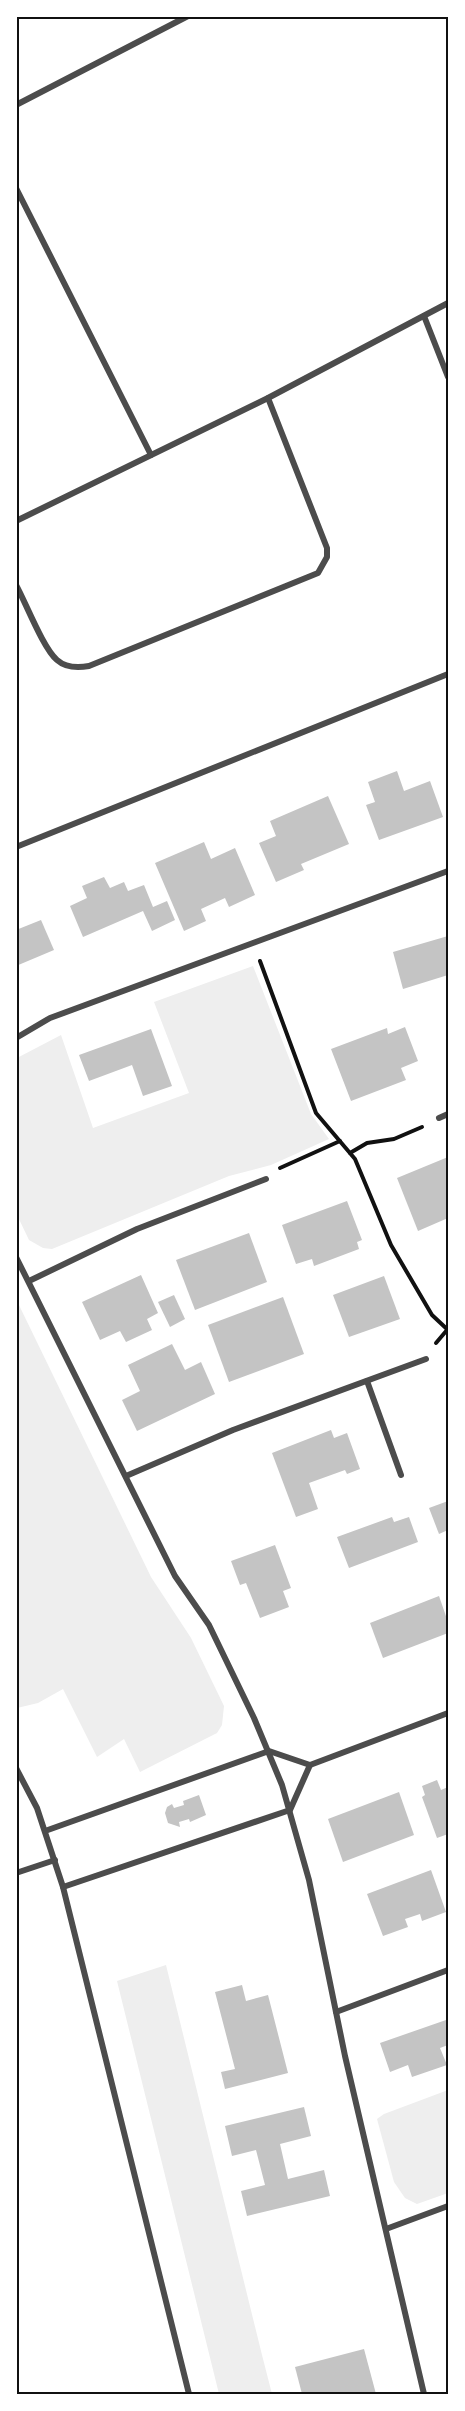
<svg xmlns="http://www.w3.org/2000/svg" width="465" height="2411" viewBox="0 0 465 2411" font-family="'Space Grotesk',sans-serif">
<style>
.green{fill:#eee}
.building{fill:#c4c4c4}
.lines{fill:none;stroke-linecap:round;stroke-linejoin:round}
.path{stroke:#111;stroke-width:4}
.minor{stroke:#4c4c4c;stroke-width:6}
.neatline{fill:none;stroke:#111;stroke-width:2}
</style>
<rect width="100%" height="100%" fill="#fff"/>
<!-- green -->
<g class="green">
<polygon points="253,966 311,1114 329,1139 271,1165 229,1176 52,1249 43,1248 29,1240 17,1215 17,1058 61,1035 93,1128 189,1093 154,1002"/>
<polygon points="17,1301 151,1577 191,1638 224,1706 222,1725 217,1733 140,1772 124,1739 97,1757 63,1689 38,1703 17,1708"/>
<polygon points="166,1965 262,2355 272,2394 219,2394 117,1981"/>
<polygon points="448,2090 448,2193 417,2204 405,2198 394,2182 377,2119 384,2114"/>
</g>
<!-- building -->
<g class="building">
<polygon points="397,771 404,791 430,781 443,817 379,840 366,805 375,802 368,782"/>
<polygon points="328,796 349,844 301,864 304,870 276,882 259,843 276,836 270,821"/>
<polygon points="204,842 211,859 235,848 255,895 229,907 225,898 201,909 206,921 184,931 155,863"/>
<polygon points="104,877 110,888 124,882 128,891 144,885 153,907 167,901 175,920 152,931 143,911 83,937 70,906 87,898 82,886"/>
<polygon points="41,920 54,950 16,966 16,930"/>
<polygon points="448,936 448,975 403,989 393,952"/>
<polygon points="405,1027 418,1061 401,1068 406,1080 351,1101 331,1049 387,1028 388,1034"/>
<polygon points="151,1029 172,1086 143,1096 132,1065 89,1081 79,1055"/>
<polygon points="448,1157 448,1218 418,1231 397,1178"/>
<polygon points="347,1201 362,1240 357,1242 359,1249 314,1266 312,1259 296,1264 282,1225"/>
<polygon points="249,1233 267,1282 195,1310 176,1260"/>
<polygon points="141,1275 158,1313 147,1319 152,1330 126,1342 120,1331 100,1340 82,1302"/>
<polygon points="384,1276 400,1319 349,1337 333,1295"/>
<polygon points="174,1295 185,1319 170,1327 158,1302"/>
<polygon points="283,1297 304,1354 229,1382 208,1325"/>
<polygon points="172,1344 185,1370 201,1362 215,1394 137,1431 122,1400 140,1391 128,1365"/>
<polygon points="331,1430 334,1438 347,1433 360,1469 347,1474 345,1470 309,1483 318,1509 296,1517 272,1453"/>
<polygon points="448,1501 448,1530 439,1534 429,1508"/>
<polygon points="392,1517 394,1522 409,1517 418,1542 349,1568 337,1537"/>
<polygon points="275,1545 291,1588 283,1591 289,1607 260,1618 246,1583 240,1585 231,1561"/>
<polygon points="439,1596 448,1622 448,1633 383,1658 370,1623"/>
<polygon points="437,1780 441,1790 448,1787 448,1834 437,1838 422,1797 425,1795 422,1786"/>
<polygon points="399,1792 414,1835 343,1862 328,1819"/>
<polygon points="199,1795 206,1815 190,1822 189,1819 179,1822 180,1827 168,1823 165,1813 167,1807 172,1804 174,1808 184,1805 183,1801"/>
<polygon points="431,1870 446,1912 422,1921 420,1914 405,1919 408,1927 383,1936 367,1894"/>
<polygon points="242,1985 246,2001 268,1995 288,2073 225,2089 221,2072 235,2069 215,1992"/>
<polygon points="446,2020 448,2027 448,2045 440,2048 447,2065 412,2077 408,2065 390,2072 380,2043"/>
<polygon points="304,2107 311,2136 280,2144 288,2179 324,2170 330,2196 247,2216 241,2191 265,2185 256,2150 232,2156 225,2126"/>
<polygon points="364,2349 376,2394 302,2394 295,2367"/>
</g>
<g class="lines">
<!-- path -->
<g class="path">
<polyline points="260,961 316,1113 355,1159 391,1245 432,1315 448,1330"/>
<polyline points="350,1153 367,1143 394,1139 422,1127"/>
<polyline points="280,1168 340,1141"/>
<polyline points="436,1343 447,1330"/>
</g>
<!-- minor -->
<g class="minor">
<polyline points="16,105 188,16"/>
<polyline points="16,188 151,455"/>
<polyline points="424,316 448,377"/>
<polyline points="16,521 268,398 448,303"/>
<path d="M16,585C26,603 43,648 57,660C66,668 78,668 89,666L318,573L327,557V548L268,398"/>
<polyline points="16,847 448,674"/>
<polyline points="16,1038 50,1018 448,871"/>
<polyline points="439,1118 448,1114"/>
<polyline points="16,1257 175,1576 209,1625 254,1718 282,1785 309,1880 345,2056 424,2394"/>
<polyline points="29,1281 137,1229 266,1179"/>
<polyline points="367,1381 401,1475"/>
<polyline points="126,1476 233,1430 426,1359"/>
<polyline points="16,1768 37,1808 63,1887 189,2394"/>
<polyline points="45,1831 269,1751 310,1765 448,1713"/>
<polyline points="16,1873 55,1860"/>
<polyline points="63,1887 290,1810 310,1765"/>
<polyline points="336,2012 448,1970"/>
<polyline points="386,2229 448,2206"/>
</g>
</g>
<!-- border -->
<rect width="465" height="2411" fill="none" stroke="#ffffff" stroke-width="36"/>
<rect x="18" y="18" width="429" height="2375" class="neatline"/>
</svg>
